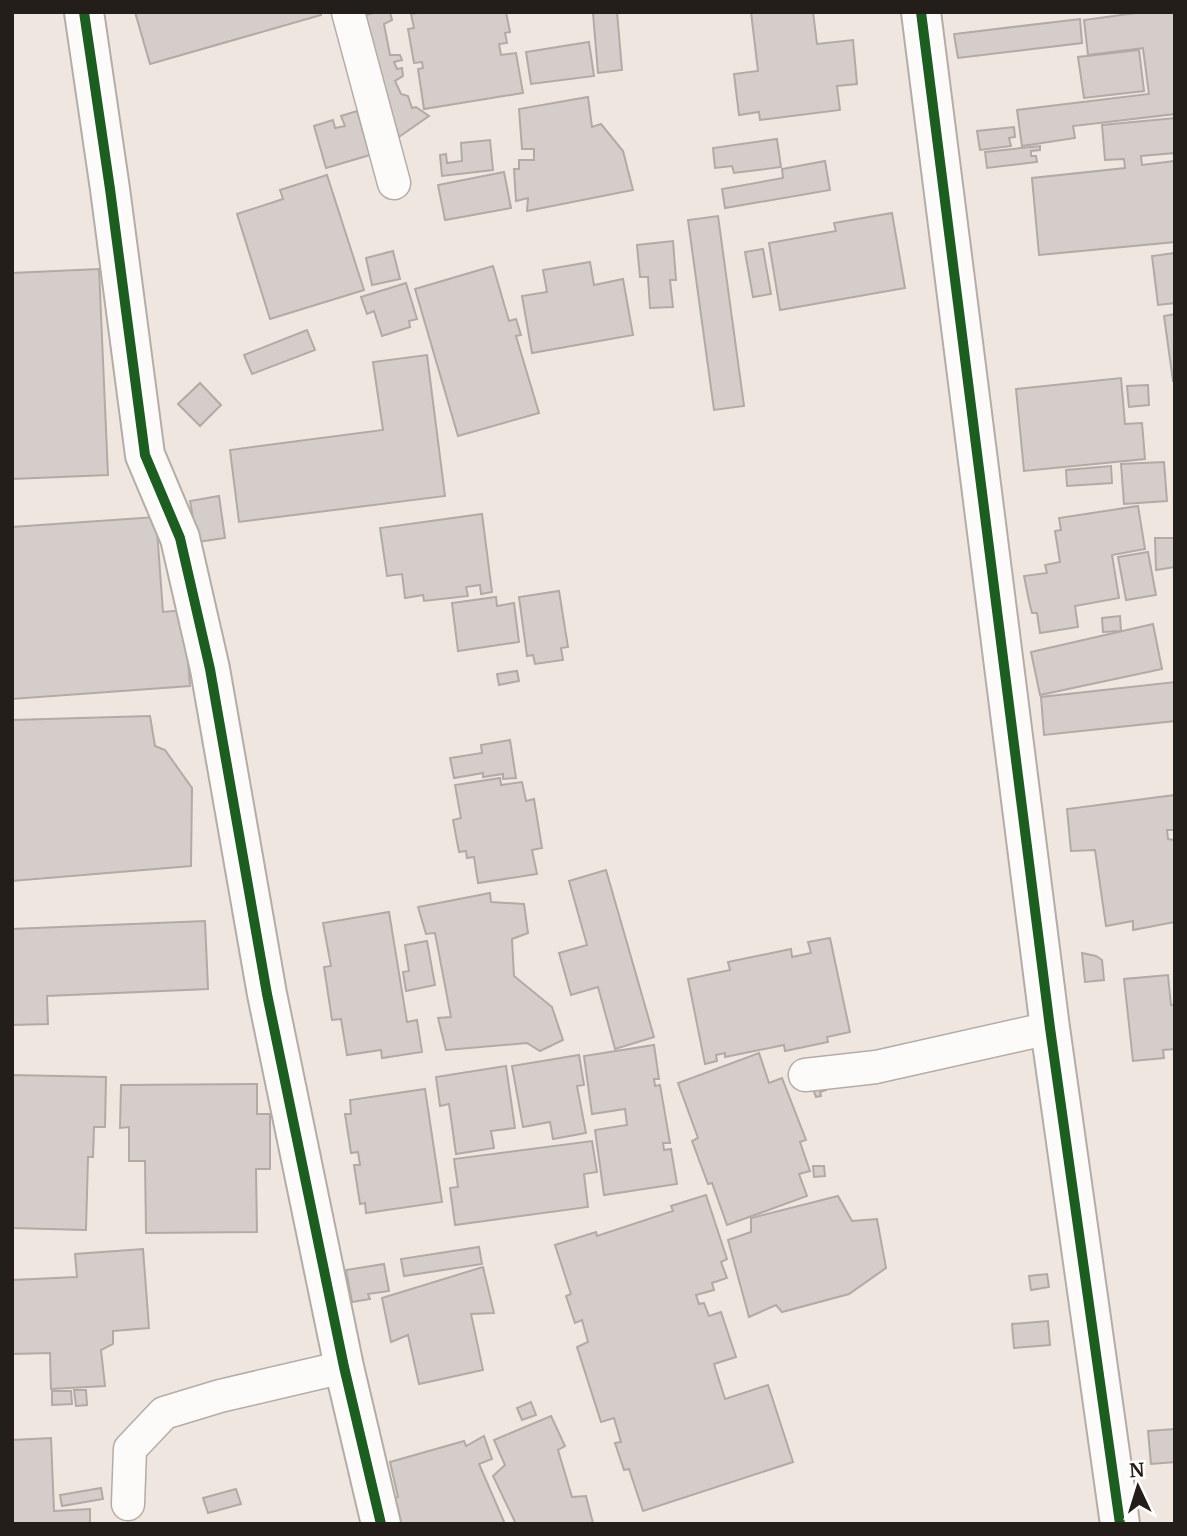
<svg xmlns="http://www.w3.org/2000/svg" width="1187" height="1536" viewBox="0 0 1187 1536" font-family="Merriweather,serif">
<style>
.building{fill:#d5cdc9;stroke:#b1aaa5;stroke-width:2}
.lines{fill:none;stroke-linecap:round;stroke-linejoin:round}
.service-casing{stroke:#b4aca7;stroke-width:35}
.minor-casing{stroke:#b4aca7;stroke-width:42}
.service{stroke:#fdfbfa;stroke-width:32}
.minor{stroke:#fdfbfa;stroke-width:38}
.cycleway-casing{stroke:#fff;stroke-width:15}
.cycleway{stroke:#1b5e20;stroke-width:10}
</style>
<rect width="100%" height="100%" fill="#f0e6e0"/>
<!-- building -->
<g class="building">
<polygon points="135,12 321,12 321,15 150,64"/>
<polygon points="378,12 390,12 392,20 384,24 390,55 400,55 402,60 394,62 397,69 402,68 403,76 395,81 401,94 408,96 412,108 416,107 429,116 399,137 360,16"/>
<polygon points="424,12 506,12 510,32 505,33 507,43 499,44 501,55 516,53 523,93 424,109 418,69 423,68 422,62 414,63 408,29 414,28 411,14"/>
<polygon points="617,12 622,70 598,73 593,13"/>
<polygon points="751,12 813,12 817,44 853,40 857,84 837,86 840,110 760,120 759,112 739,115 734,74 758,71"/>
<polygon points="1143,12 1175,12 1175,114 1073,126 1075,138 1022,146 1017,110 1149,94 1143,48 1088,55 1084,20"/>
<polygon points="1080,19 1082,43 958,58 954,34"/>
<polygon points="589,42 594,76 531,84 526,52"/>
<polygon points="1139,50 1144,91 1084,98 1078,57"/>
<polygon points="588,97 592,127 601,124 623,151 633,190 527,211 528,198 516,201 514,169 519,169 519,160 534,160 534,149 522,149 519,109"/>
<polygon points="357,111 370,155 326,168 314,126 333,120 335,128 345,126 341,116"/>
<polygon points="1175,118 1175,153 1141,156 1142,165 1175,161 1175,242 1039,255 1032,178 1125,168 1124,159 1105,160 1102,125"/>
<polygon points="1014,127 1015,137 1009,138 1011,146 980,150 977,131"/>
<polygon points="777,139 781,167 734,173 732,166 715,168 713,148"/>
<polygon points="490,140 493,170 442,176 440,155 446,154 447,163 462,161 461,143"/>
<polygon points="1040,146 1040,150 1031,151 1031,156 1036,156 1037,162 987,168 985,152"/>
<polygon points="825,161 830,190 725,208 722,189 783,178 782,169"/>
<polygon points="504,172 511,208 445,220 438,185"/>
<polygon points="327,175 364,290 270,319 237,214 283,199 280,190"/>
<polygon points="892,213 905,288 780,310 769,243 836,231 834,223"/>
<polygon points="718,216 744,406 714,410 688,220"/>
<polygon points="673,241 676,280 670,280 673,307 650,308 648,277 640,277 637,245"/>
<polygon points="763,249 771,294 753,297 745,252"/>
<polygon points="393,251 400,279 372,285 366,258"/>
<polygon points="1175,253 1175,303 1158,305 1152,256"/>
<polygon points="590,262 594,285 623,279 633,335 532,353 522,296 547,292 543,270"/>
<polygon points="493,266 509,321 516,319 521,335 516,336 539,413 458,436 415,289"/>
<polygon points="99,269 108,475 12,479 12,273"/>
<polygon points="406,283 417,319 409,321 410,327 382,336 374,311 367,314 361,297"/>
<polygon points="1175,314 1175,381 1173,381 1164,316"/>
<polygon points="307,330 315,350 252,374 244,355"/>
<polygon points="427,355 445,496 239,522 230,450 383,430 373,362"/>
<polygon points="1121,378 1125,424 1142,423 1145,459 1024,471 1016,389"/>
<polygon points="200,383 221,405 200,426 178,404"/>
<polygon points="1148,385 1149,405 1129,407 1127,386"/>
<polygon points="1164,462 1167,501 1124,504 1121,464"/>
<polygon points="1111,466 1112,483 1067,486 1066,470"/>
<polygon points="219,496 225,538 197,542 190,501"/>
<polygon points="1138,506 1145,549 1112,555 1119,598 1075,606 1078,627 1040,633 1037,613 1032,613 1029,601 1024,576 1047,573 1045,565 1060,562 1055,531 1061,530 1059,518"/>
<polygon points="482,514 492,592 481,594 480,585 466,587 468,596 424,601 423,595 405,598 402,574 387,576 380,528"/>
<polygon points="156,517 163,612 184,610 190,686 12,699 12,527"/>
<polygon points="1155,538 1175,538 1175,567 1156,570"/>
<polygon points="1148,552 1156,595 1126,600 1118,557"/>
<polygon points="559,591 568,647 561,648 563,660 535,664 533,655 527,656 519,597"/>
<polygon points="496,597 497,606 514,603 519,642 458,651 452,603"/>
<polygon points="1120,616 1121,631 1103,632 1102,618"/>
<polygon points="1153,624 1162,669 1040,695 1031,652"/>
<polygon points="517,671 519,681 499,685 497,674"/>
<polygon points="1175,682 1175,721 1044,735 1041,697"/>
<polygon points="150,716 155,746 165,750 192,788 191,866 12,881 12,720"/>
<polygon points="510,740 516,778 503,779 503,774 483,777 483,773 454,778 450,758 482,753 481,745"/>
<polygon points="500,778 501,785 522,782 526,801 534,799 542,848 532,850 537,874 478,883 474,857 467,858 466,851 459,852 453,820 461,818 455,785"/>
<polygon points="1175,795 1175,830 1167,830 1168,839 1175,840 1175,922 1133,930 1133,921 1106,926 1095,850 1071,851 1067,809"/>
<polygon points="606,870 654,1037 615,1049 598,987 571,995 559,953 587,945 569,881"/>
<polygon points="490,893 491,902 524,904 528,933 512,939 514,976 552,1007 563,1040 540,1051 527,1043 446,1050 438,1018 451,1017 435,933 426,934 418,907"/>
<polygon points="389,912 407,1022 417,1020 422,1052 382,1058 381,1050 347,1055 341,1019 332,1020 324,967 331,966 323,923"/>
<polygon points="205,921 208,989 47,996 48,1024 12,1025 12,929"/>
<polygon points="830,938 850,1032 827,1037 828,1042 785,1051 784,1045 725,1057 725,1053 716,1055 717,1061 705,1064 688,979 730,970 728,962 791,949 792,957 811,953 808,942"/>
<polygon points="427,941 435,985 406,991 403,972 409,971 405,945"/>
<polygon points="1082,953 1096,956 1102,960 1104,980 1085,982"/>
<polygon points="1168,975 1171,1005 1175,1005 1175,1049 1163,1050 1164,1058 1133,1061 1124,979"/>
<polygon points="654,1045 659,1079 654,1079 655,1086 660,1085 670,1143 663,1143 664,1150 671,1149 677,1184 604,1195 595,1130 627,1125 625,1109 592,1114 584,1056"/>
<polygon points="759,1053 769,1083 782,1078 806,1140 800,1142 810,1171 799,1174 807,1196 727,1225 712,1183 708,1184 692,1141 698,1138 678,1083"/>
<polygon points="579,1055 584,1085 577,1086 586,1133 553,1139 550,1122 523,1127 512,1066"/>
<polygon points="506,1066 515,1128 491,1131 494,1148 456,1154 449,1104 440,1106 436,1077"/>
<polygon points="12,1075 106,1077 105,1127 94,1127 93,1157 88,1157 86,1230 12,1228"/>
<polygon points="824,1081 826,1090 820,1092 821,1096 816,1097 812,1086"/>
<polygon points="257,1084 257,1114 270,1114 270,1169 256,1169 257,1232 146,1233 145,1161 129,1161 129,1127 120,1128 121,1085"/>
<polygon points="425,1089 442,1202 366,1213 365,1203 360,1204 354,1165 360,1165 358,1152 351,1153 345,1114 351,1114 350,1100"/>
<polygon points="592,1141 597,1172 584,1174 588,1207 455,1225 450,1188 458,1187 454,1159"/>
<polygon points="813,1166 824,1166 825,1176 814,1177"/>
<polygon points="706,1195 727,1259 721,1262 727,1278 712,1283 714,1290 696,1295 699,1304 704,1303 709,1316 721,1312 736,1357 714,1364 725,1399 768,1385 793,1462 643,1511 629,1469 624,1470 615,1443 621,1442 614,1418 601,1422 577,1347 588,1342 582,1320 575,1323 566,1296 571,1294 555,1245 596,1232 597,1236 673,1211 671,1206"/>
<polygon points="838,1196 852,1221 877,1219 886,1268 849,1294 782,1312 776,1305 749,1317 728,1240 751,1232 751,1218"/>
<polygon points="479,1247 482,1264 404,1276 401,1259"/>
<polygon points="143,1249 149,1328 113,1331 113,1344 101,1350 105,1386 51,1389 50,1353 12,1354 12,1280 77,1277 75,1254"/>
<polygon points="384,1264 389,1291 368,1294 370,1299 352,1302 346,1270"/>
<polygon points="483,1267 494,1313 471,1314 483,1370 419,1384 408,1335 391,1342 382,1298"/>
<polygon points="1047,1274 1049,1287 1031,1290 1029,1276"/>
<polygon points="1048,1321 1050,1345 1014,1348 1012,1324"/>
<polygon points="74,1390 86,1390 87,1405 76,1406"/>
<polygon points="52,1391 71,1391 72,1404 52,1405"/>
<polygon points="531,1402 536,1415 522,1420 517,1408"/>
<polygon points="551,1416 565,1446 558,1450 572,1497 586,1496 593,1523 516,1524 493,1476 505,1465 494,1440"/>
<polygon points="1175,1429 1175,1462 1151,1464 1148,1431"/>
<polygon points="484,1436 492,1459 479,1464 505,1524 400,1524 393,1499 398,1497 390,1462 464,1441 466,1446"/>
<polygon points="51,1438 54,1511 90,1509 90,1524 12,1524 12,1440"/>
<polygon points="101,1488 103,1499 62,1506 60,1495"/>
<polygon points="236,1489 241,1504 208,1513 203,1498"/>
</g>
<g class="lines">
<!-- service casing -->
<g class="service-casing">
<g id="service">
<polyline points="348,12 394,183"/>
<polyline points="805,1075 876,1067 1050,1028"/>
<polyline points="128,1504 130,1449 164,1413 220,1396 344,1367"/>
</g>
</g>
<!-- minor casing -->
<g class="minor-casing">
<g id="minor">
<polyline points="84,12 110,189 145,455 180,538 210,669 267,994 344,1367 381,1524"/>
<polyline points="921,12 1050,1028 1120,1524"/>
</g>
</g>
<!-- service -->
<use href="#service" class="service"/>
<!-- minor -->
<use href="#minor" class="minor"/>
<!-- cycleway casing -->
<g class="cycleway-casing">
<g id="cycleway">
<polyline points="84,12 110,189 145,455 180,538 210,669 267,994 344,1367 381,1524"/>
<polyline points="921,12 1050,1028 1120,1524"/>
</g>
</g>
<!-- cycleway -->
<use href="#cycleway" class="cycleway"/>
</g>
<!-- border -->
<rect width="1187" height="1536" fill="none" stroke="#241e1a" stroke-width="28"/>
<!-- north arrow -->
<g transform="translate(1138 1487) rotate(356)" stroke="#ffffff" stroke-width="5" paint-order="stroke">
<path d="M0-5L12 26L0 18L-12 26Z" fill="#241e1a"/>
<text y="-10" font-size="19" font-weight="bold" text-anchor="middle" fill="#241e1a">N</text>
</g>
</svg>
